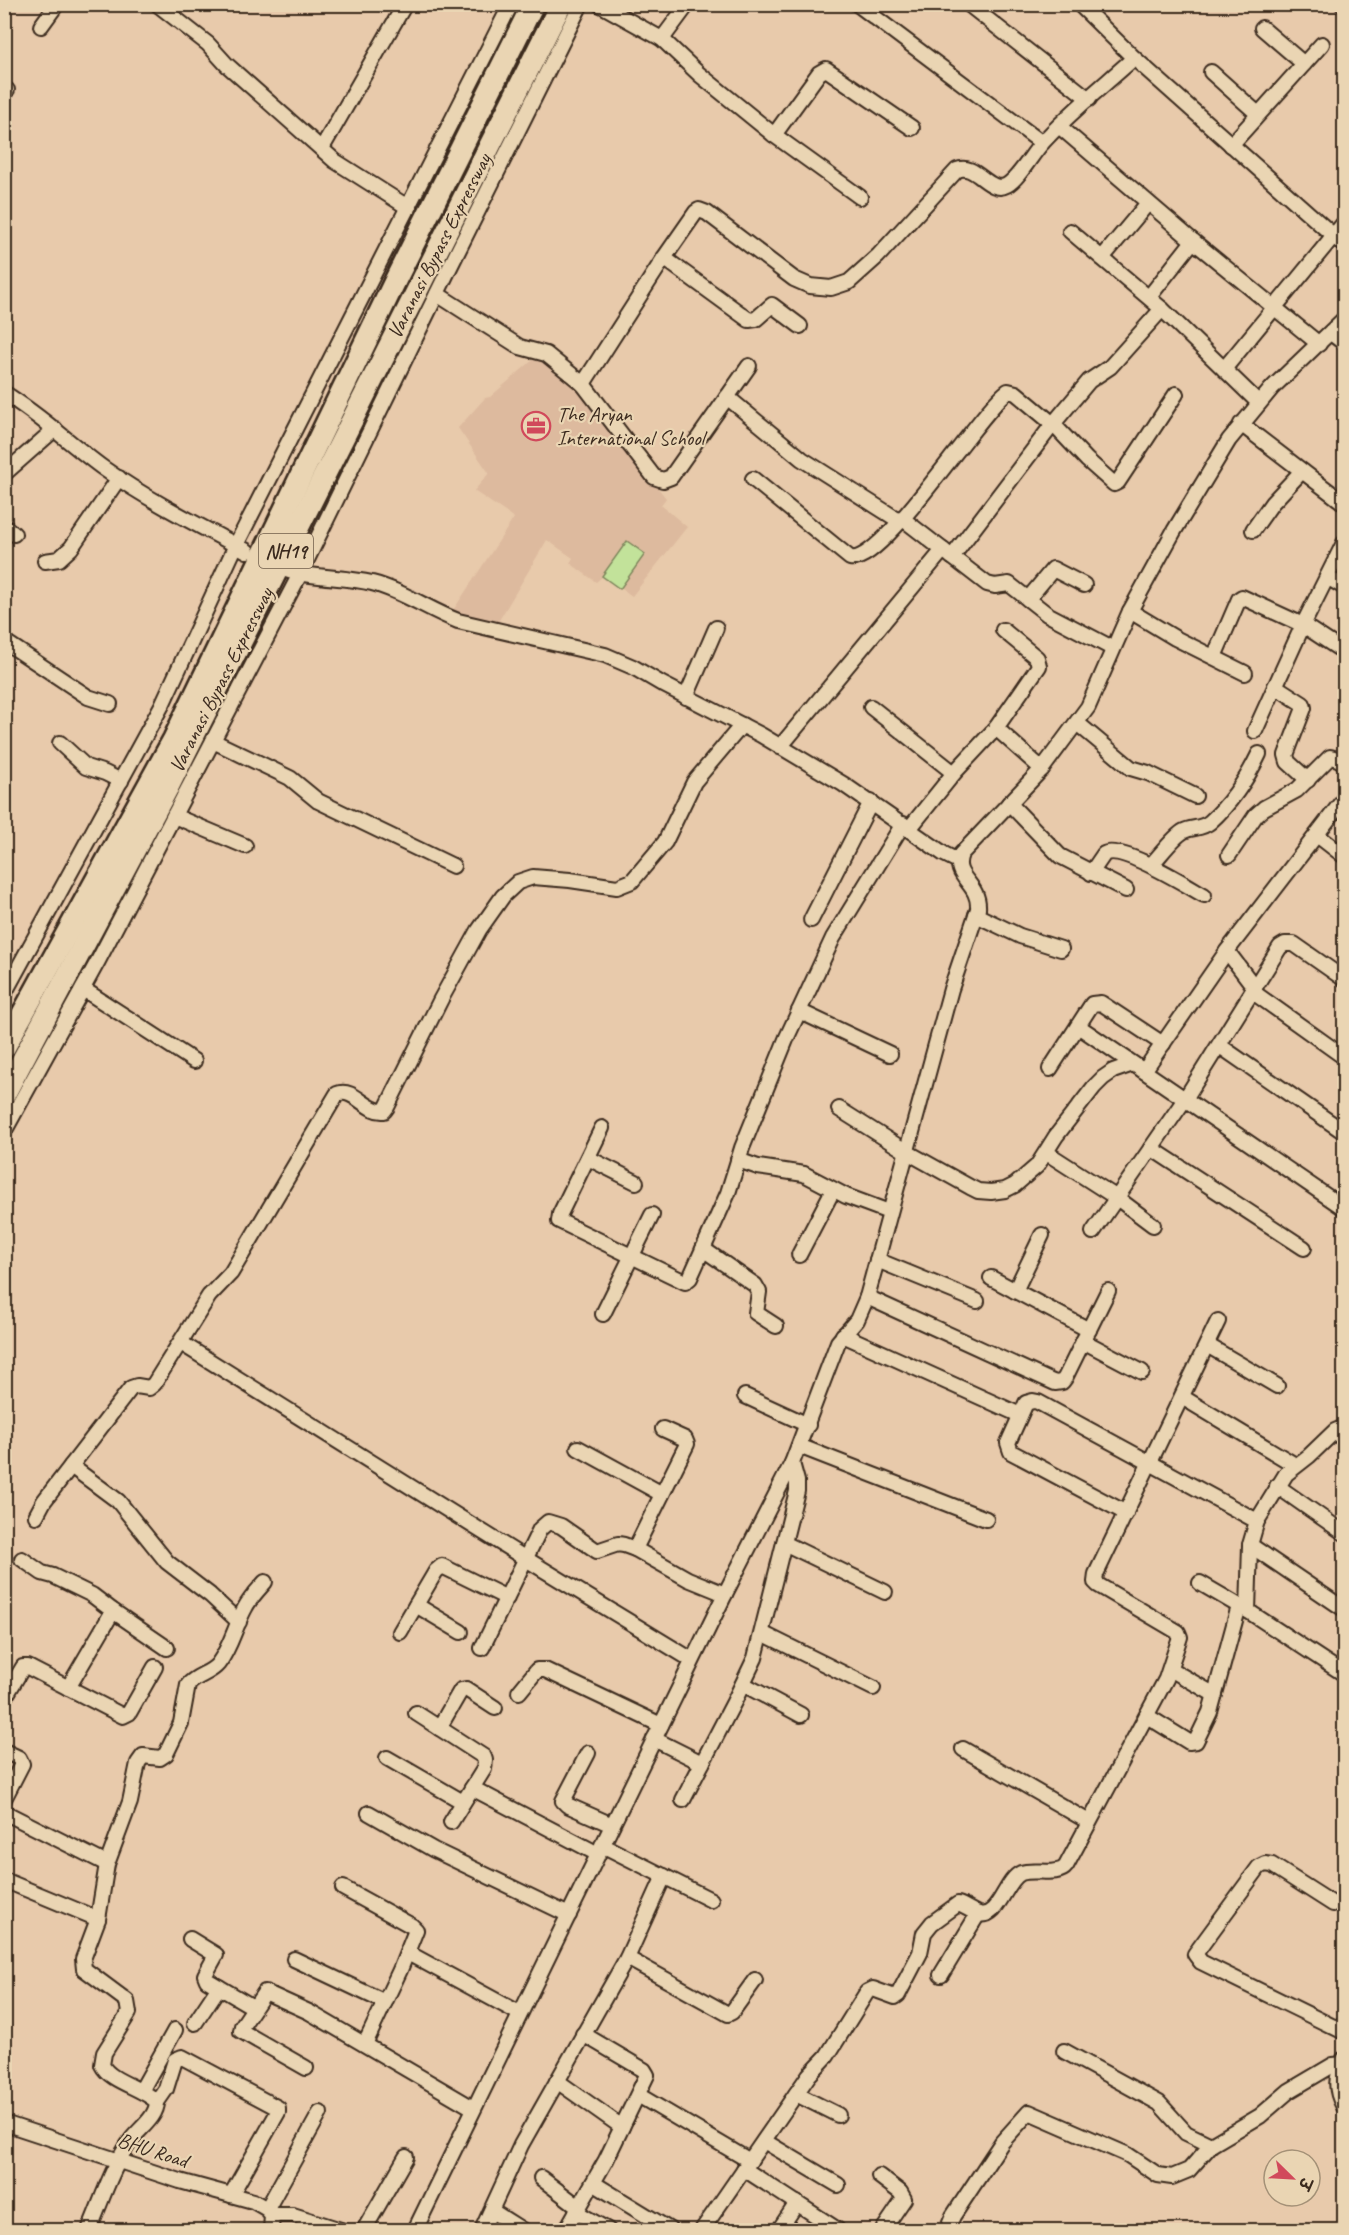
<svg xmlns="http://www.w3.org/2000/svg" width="1349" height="2235" viewBox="0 0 1349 2235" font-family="Caveat,'Playpen Sans Deva',sans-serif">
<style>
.built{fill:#ddba9e}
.green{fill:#c2e29a;stroke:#7e865c;stroke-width:1.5}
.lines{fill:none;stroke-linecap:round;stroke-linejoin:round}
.minor-casing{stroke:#3b2a1e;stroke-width:18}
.highway-casing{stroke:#3b2a1e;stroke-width:26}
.minor{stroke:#ead5b3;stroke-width:14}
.highway{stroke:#ead5b3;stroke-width:21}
.labels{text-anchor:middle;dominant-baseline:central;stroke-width:4.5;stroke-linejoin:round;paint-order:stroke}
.shield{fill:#ead5b3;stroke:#705d4b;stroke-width:1.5}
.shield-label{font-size:20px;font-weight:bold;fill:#3b2a1e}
.street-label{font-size:21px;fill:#3b2a1e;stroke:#ead5b3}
.poi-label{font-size:21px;fill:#3b2a1e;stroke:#ead5b3;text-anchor:start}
</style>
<rect width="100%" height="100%" fill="#e8caab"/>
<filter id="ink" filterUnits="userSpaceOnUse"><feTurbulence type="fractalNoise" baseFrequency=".0167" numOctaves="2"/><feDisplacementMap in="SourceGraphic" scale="12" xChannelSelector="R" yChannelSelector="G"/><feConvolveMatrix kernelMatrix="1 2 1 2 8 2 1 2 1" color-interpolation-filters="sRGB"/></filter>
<g filter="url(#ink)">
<!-- built -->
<polygon class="built" points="534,359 555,367 565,374 666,498 661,505 687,527 632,596 603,576 596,582 570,563 573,558 547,540 495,627 450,615 514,518 474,491 489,473 458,428 485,398 490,397"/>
<!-- green -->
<polygon class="green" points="627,541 645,554 620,589 602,576"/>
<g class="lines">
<!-- minor casing -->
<g class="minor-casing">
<g id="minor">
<polyline points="157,4 208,44 227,65 335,161 409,208"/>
<polyline points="599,4 662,39 699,74 774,135 860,197"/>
<polyline points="857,4 1042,143"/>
<polyline points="968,4 1089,99"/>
<polyline points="1079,4 1134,58"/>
<polyline points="1342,4 1344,6"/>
<polyline points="41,26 57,4"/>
<polyline points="1262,28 1304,64"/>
<polyline points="662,39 688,4"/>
<polyline points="1211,72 1258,114"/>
<polyline points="4,93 7,90"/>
<polyline points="1059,126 1193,241 1319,344"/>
<polyline points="774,135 819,73 826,69 912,128"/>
<polyline points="1231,145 1322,44"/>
<polyline points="322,148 405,4"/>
<polyline points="1070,231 1162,309 1259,403"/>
<polyline points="664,258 749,320 756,319 772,305 800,326"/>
<polyline points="1102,258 1148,203"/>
<path d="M437,294L520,347L546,354L583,384L664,258L696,212L699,210L707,213L794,279L810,286L831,288L849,282L878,256L957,170C976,162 989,195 1007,185C1019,178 1032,154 1042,143C1070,112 1103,86 1134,58L1344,245"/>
<polyline points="1149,297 1193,241"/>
<polyline points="1331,333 1344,343"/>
<polyline points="1224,369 1344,223"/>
<polyline points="583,384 654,477 663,480 671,477 749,366"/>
<path d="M4,393C40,415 69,443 103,468C148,500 198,525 247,551"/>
<polyline points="727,397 802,459 895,518 903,519 987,584 995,586 1009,584 1047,614 1112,648"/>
<polyline points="1241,424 1344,503"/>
<polyline points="4,474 55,429"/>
<path d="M753,479L850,558C882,566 978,413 1008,391L1016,393L1053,424L1087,460L1114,484L1118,482L1176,394"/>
<polyline points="4,526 14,534"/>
<polyline points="1253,530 1272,503 1302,471"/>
<polyline points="952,557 1053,424 1089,381 1110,367 1162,309"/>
<polyline points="45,561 59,559 71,548 119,478"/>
<path d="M289,571C316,578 345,577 372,583C403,591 429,610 458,621L605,655L633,667L662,684L761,735L843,784L944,854L958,861"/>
<polyline points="1327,577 1344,587"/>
<polyline points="1028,599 1053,569 1084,585"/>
<polyline points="1130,611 1175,638 1245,673"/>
<polyline points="4,641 88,697 110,704"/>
<polyline points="1214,657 1239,599 1242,597 1303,625 1344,652"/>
<polyline points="1275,686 1303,704 1304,708 1286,755 1288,762 1308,780"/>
<polyline points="686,697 716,628"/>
<polyline points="871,707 954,773"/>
<polyline points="1077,723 1131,768 1148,773 1195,796"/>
<polyline points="996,728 1042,769"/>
<polyline points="1255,731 1303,625 1344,543"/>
<polyline points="213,741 290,778 318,801 453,866"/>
<polyline points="60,743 86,767 105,773 121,781"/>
<polyline points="780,747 943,550"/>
<polyline points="1009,803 1060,856 1126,890"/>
<polyline points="174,816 245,846"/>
<polyline points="909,829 954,773 996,728 1039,666 1037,658 1003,630"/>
<polyline points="1317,835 1344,856"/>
<polyline points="1229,855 1256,815 1264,808 1297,790 1330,757 1338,759 1344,763"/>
<path d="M1151,865C1159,857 1174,836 1184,831C1192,827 1202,829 1210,822C1231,803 1247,779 1259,754"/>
<path d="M1091,873L1104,854C1121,844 1186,885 1204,895"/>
<polyline points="976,915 1020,936 1061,949"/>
<polyline points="811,920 871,802"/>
<polyline points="1227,951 1255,988"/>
<polyline points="83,989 194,1061"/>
<polyline points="1253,992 1344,1057"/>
<polyline points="4,994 162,705 236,545 511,4"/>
<polyline points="799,1011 890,1054"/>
<polyline points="1078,1026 1344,1208"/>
<polyline points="1220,1046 1344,1132"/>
<polyline points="1050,1069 1092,1004 1101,1003 1163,1044"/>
<polyline points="1144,1071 1227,951 1344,799"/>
<polyline points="839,1109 907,1152 970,1187 978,1191 991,1192 1005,1190 1015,1185 1037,1166 1056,1136 1094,1087 1103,1078 1113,1071 1133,1064"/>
<polyline points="602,1128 560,1214 559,1221 685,1282 690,1278 728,1193 742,1148 787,1037 833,938 903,824"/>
<polyline points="4,1132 98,961 300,574 449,269 581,4"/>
<polyline points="1151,1148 1304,1248"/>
<polyline points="1047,1153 1117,1198 1153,1225"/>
<polyline points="588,1158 636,1182"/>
<polyline points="738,1160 758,1167 804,1174 846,1196 889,1212"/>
<polyline points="1093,1232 1185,1099 1280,947 1285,944 1294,944 1344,979"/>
<polyline points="703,1249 755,1285 759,1292 756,1313 776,1326"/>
<polyline points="799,1255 833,1190"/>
<polyline points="877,1260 977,1301"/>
<polyline points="991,1278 1089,1330"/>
<polyline points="1015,1291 1042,1235"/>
<polyline points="867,1297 1055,1383 1062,1382 1065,1378 1108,1291"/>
<polyline points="603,1314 652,1215"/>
<polyline points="843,1335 1020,1415"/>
<polyline points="1083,1341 1142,1372"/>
<polyline points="181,1343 526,1559 692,1660"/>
<polyline points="1207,1345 1277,1386"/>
<polyline points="745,1396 808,1425"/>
<polyline points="1182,1397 1295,1465"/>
<polyline points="799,1446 986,1519"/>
<polyline points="578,1448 662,1494"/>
<polyline points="71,1466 118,1501 167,1562 210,1595 239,1622"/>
<polyline points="1277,1486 1344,1533"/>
<polyline points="1126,1513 1011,1452 1008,1443 1026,1403 1033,1401 1038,1402 1257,1521 1250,1545 1248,1611"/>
<path d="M36,1516L44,1501L131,1388L137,1386L149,1388L154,1384L209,1296L231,1273L337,1094C354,1087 367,1113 384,1111L387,1107L441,999L479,930L503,896L518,882L533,877L570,880L617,887L632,881L665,842L694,782L742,725"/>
<polyline points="1257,1521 1286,1474 1309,1456 1335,1431 1342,1428"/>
<polyline points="784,1543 885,1592"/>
<polyline points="1250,1545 1344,1609"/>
<polyline points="635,1549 687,1444 685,1439 663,1429"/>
<polyline points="22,1559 42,1573 53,1576 92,1595 113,1611 167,1648"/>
<polyline points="1200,1583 1248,1611 1344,1674"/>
<polyline points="416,1605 461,1632"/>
<polyline points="400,1632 436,1571 442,1566 507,1598"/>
<polyline points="762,1633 873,1688"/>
<polyline points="482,1648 540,1529 548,1522 561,1526 597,1551 618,1544 624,1545 635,1549 688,1579 725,1594"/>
<polyline points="1170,1669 1215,1695"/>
<polyline points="743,1684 801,1715"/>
<polyline points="68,1688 113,1611"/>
<polyline points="519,1692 537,1670 545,1670 661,1725"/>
<polyline points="4,1699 23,1667 28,1667 123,1716 129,1713 155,1667"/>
<polyline points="416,1713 484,1757 485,1760 484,1769 451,1822"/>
<polyline points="1147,1716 1189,1742 1196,1741 1210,1712 1239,1606"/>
<polyline points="439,1728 461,1690 466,1689 495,1708"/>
<polyline points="654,1739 702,1763"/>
<polyline points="963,1749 1089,1822"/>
<polyline points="4,1751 19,1758 22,1764 4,1799"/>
<polyline points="588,1753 563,1801 567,1805 612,1825"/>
<polyline points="387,1758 463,1802"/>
<polyline points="472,1788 598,1854"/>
<polyline points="683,1800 734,1702 755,1658 797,1491 797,1481 792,1463"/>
<polyline points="4,1812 107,1864"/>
<polyline points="369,1813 434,1850 569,1915"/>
<polyline points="602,1845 711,1900"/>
<path d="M4,1880L98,1919L83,1959L84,1969L127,2001L129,2013L104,2053L102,2065C110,2082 144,2088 157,2102C157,2117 139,2129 131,2140C112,2167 102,2200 89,2230"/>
<polyline points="343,1888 412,1926 416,1930 400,1970 365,2044"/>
<polyline points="1333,1904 1272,1865 1265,1864 1259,1867 1195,1954 1201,1962 1344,2032"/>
<path d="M98,1919L107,1864L130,1802L138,1763L143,1756L160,1758L166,1754L181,1723L188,1685C196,1675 210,1674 218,1664C231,1647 235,1626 245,1608C250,1598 258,1590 265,1582"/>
<polyline points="190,1939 216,1955 205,1975 207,1980 253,2007"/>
<polyline points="408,1953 519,2013"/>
<polyline points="627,1958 728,2014 732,2012 755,1980"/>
<polyline points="294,1959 385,2002"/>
<polyline points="941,1975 978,1914"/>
<polyline points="195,2023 219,1987"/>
<polyline points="1064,2051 1159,2103 1186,2133 1211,2145"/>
<path d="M1344,2059C1336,2077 1334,2089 1344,2107"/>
<polyline points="306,2068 241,2031 242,2026 265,1992 309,2012 473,2108"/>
<polyline points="557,2081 622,2127"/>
<polyline points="141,2091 175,2030"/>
<polyline points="796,2094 838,2115"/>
<polyline points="638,2095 750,2161"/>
<polyline points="157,2102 166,2089 175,2060 182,2057 278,2108 278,2112 231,2195"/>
<polyline points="4,2123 180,2181 253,2201 267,2209 272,2215 271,2230"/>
<polyline points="764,2141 838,2185"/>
<polyline points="744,2169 838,2230"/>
<polyline points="879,2176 900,2192 904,2199 883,2230"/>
<polyline points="541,2178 579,2207"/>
<polyline points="593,2183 670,2230"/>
<polyline points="267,2209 320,2113"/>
<polyline points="492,2211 522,2230"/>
<polyline points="576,2212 608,2230"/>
<polyline points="272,2215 293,2215 341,2230"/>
<polyline points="364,2230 406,2157"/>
<path d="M415,2230L725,1594L792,1463L838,1342L857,1320L867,1297L951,989L978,909C980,882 951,878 961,854L1042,769L1088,707L1130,611L1174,531L1229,440L1272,388L1344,319"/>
<polyline points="482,2230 521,2145 627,1958 664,1876"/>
<polyline points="566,2230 606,2160 647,2075 644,2070 583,2034"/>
<path d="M702,2230L809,2075L827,2056L867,1992L873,1989L895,1997L898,1995L920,1953L924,1933L932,1923L958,1904C965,1906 972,1912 979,1914C999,1919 1005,1880 1021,1873C1034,1868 1058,1877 1066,1866L1166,1679L1180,1637L1178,1632L1098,1585L1095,1582L1096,1574L1218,1321"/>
<polyline points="779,2230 797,2203"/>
<polyline points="947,2230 953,2216 1002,2142 1029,2112 1128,2155 1158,2175 1172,2177 1189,2170 1211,2145 1260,2116 1289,2091 1333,2065 1344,2064"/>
</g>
</g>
<!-- highway casing -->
<g class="highway-casing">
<g id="highway">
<polyline points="4,1048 174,739 396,279 533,4"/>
<polyline points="4,1095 168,787 561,4"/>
</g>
</g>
<!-- minor -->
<use href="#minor" class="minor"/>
<!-- highway -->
<use href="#highway" class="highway"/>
</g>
</g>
<!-- icons -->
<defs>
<g id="office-ring" transform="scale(1.5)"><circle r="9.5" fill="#ead5b3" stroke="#d1495b" stroke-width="1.5"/><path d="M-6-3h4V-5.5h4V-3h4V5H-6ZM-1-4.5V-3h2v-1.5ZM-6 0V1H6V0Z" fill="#d1495b"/></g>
</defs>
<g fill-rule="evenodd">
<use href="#office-ring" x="536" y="426"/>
</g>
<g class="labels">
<!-- shield labels -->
<rect class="shield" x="259" y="534" width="54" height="34" rx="4.5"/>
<g class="shield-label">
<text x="286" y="551">NH19</text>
</g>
<!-- street labels -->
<g class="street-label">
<text transform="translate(439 246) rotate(-63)">Varanasi Bypass Expressway</text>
<text transform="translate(221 680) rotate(-63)">Varanasi Bypass Expressway</text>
<text transform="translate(153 2150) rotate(18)">BHU Road</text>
</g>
<!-- poi labels -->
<g class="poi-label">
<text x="557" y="414">The Aryan<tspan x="557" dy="24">International School</tspan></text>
</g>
</g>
<!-- margin -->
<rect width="1349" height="2235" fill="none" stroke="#ead5b3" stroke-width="24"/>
<rect x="12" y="12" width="1325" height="2211" fill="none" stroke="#3b2a1e" stroke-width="2" filter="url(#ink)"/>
<!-- north arrow -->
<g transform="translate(1292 2178) rotate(114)"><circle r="28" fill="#ead5b3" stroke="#a49177" stroke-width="1.5"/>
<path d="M0-4.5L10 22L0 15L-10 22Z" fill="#d1495b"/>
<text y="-9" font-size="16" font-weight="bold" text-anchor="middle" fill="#3b2a1e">उ</text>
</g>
</svg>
